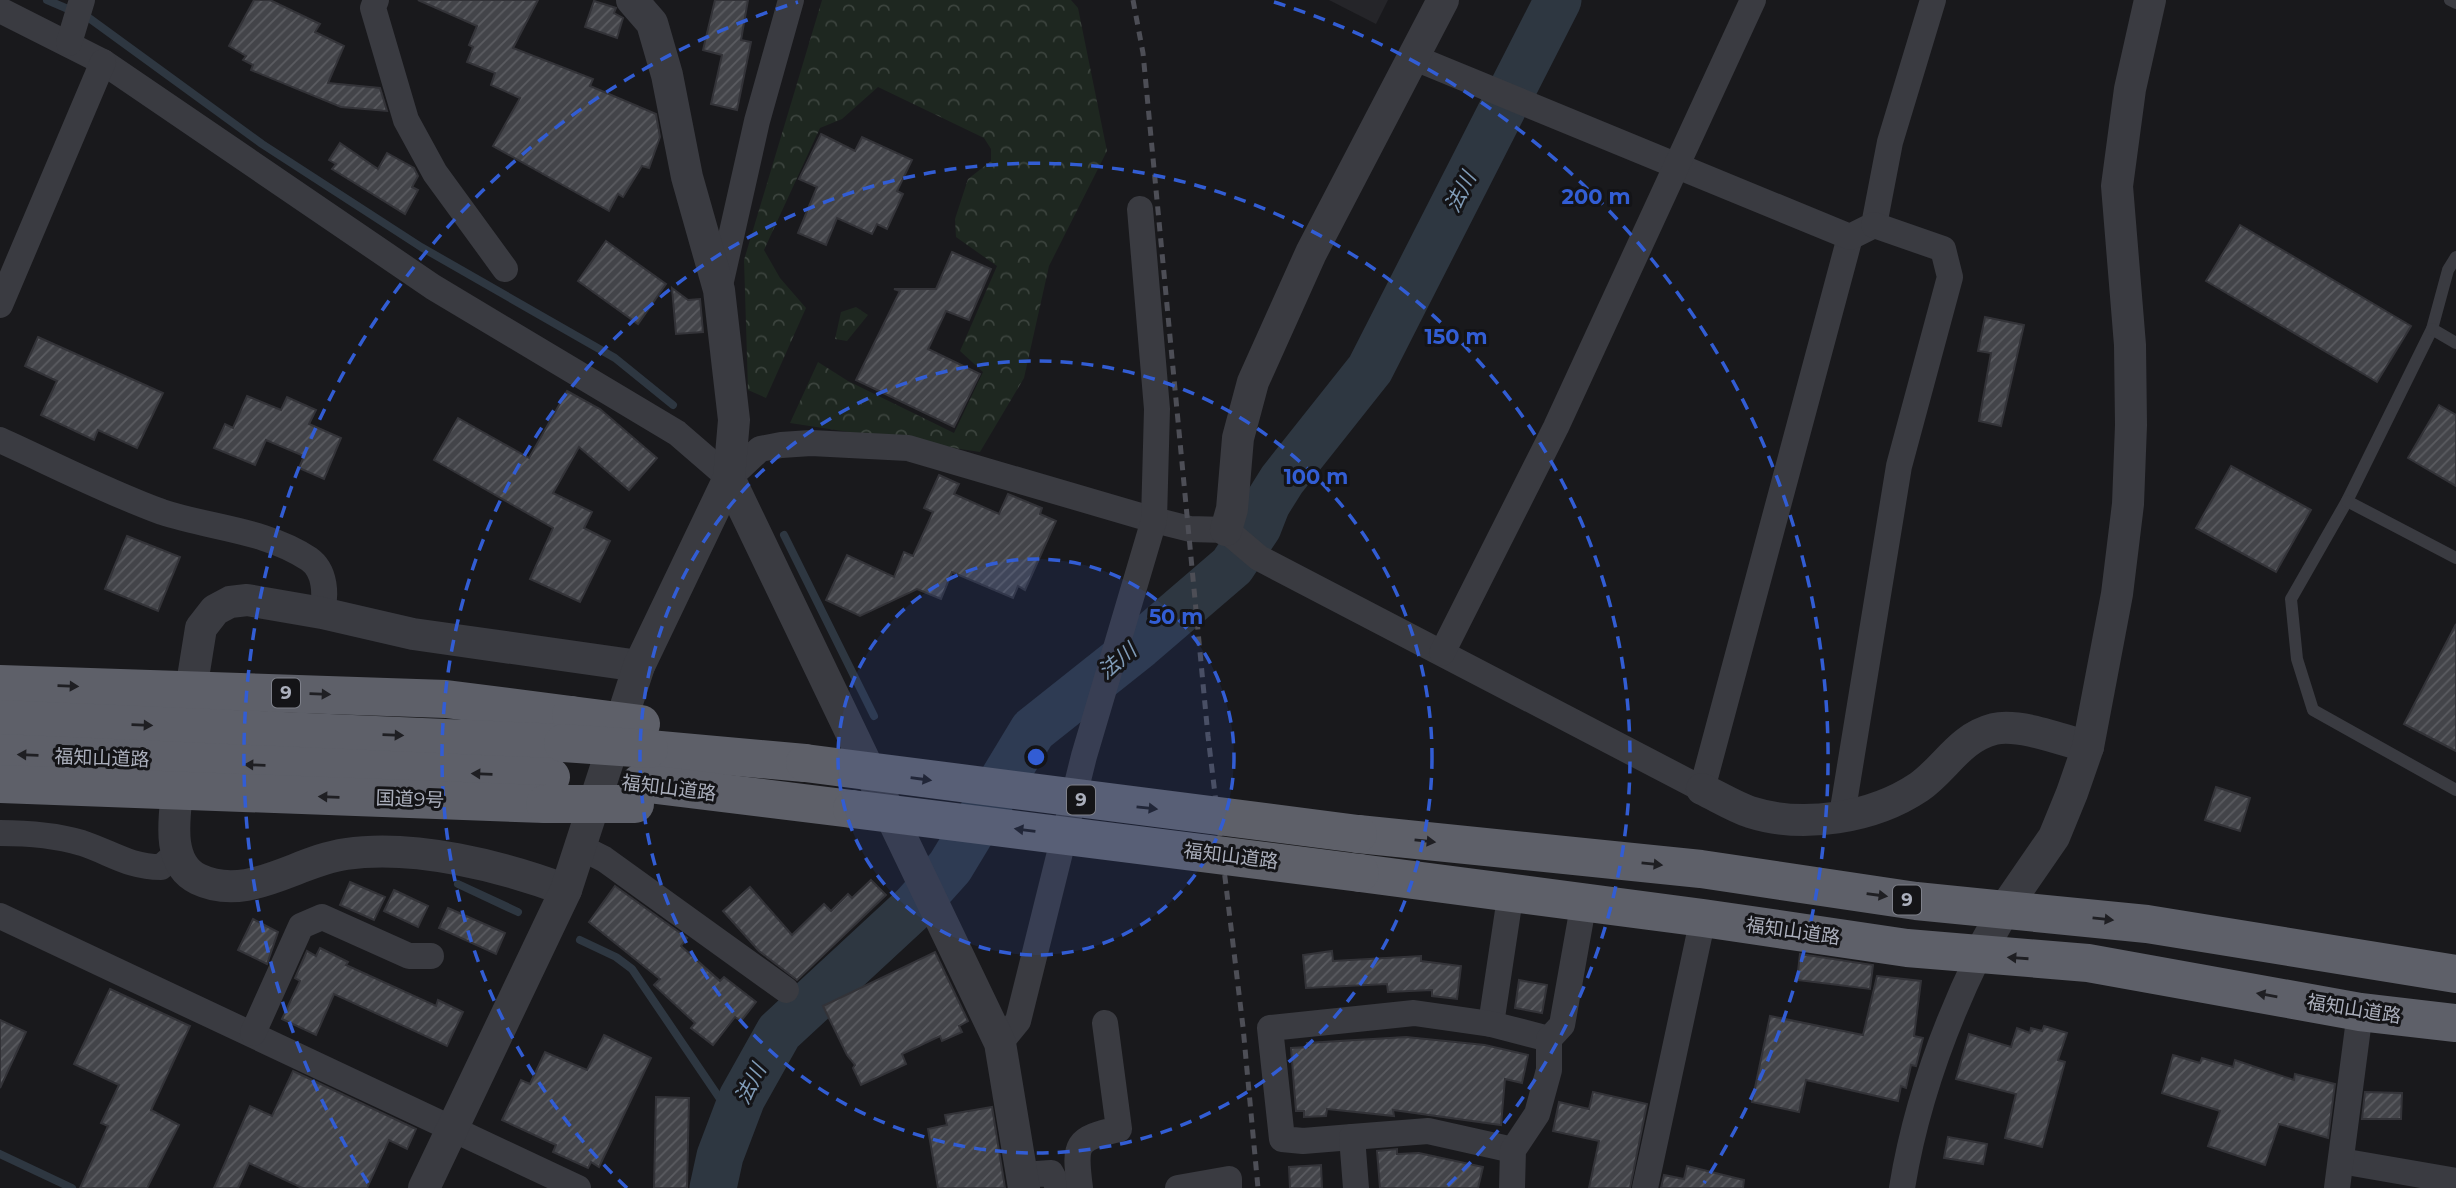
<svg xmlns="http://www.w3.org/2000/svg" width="2456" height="1188" viewBox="0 0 2456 1188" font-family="Montserrat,'Noto Sans JP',sans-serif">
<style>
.built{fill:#252529}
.forest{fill:url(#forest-crowns)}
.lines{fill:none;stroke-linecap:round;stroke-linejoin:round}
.stream{stroke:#2e3741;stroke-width:8}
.river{stroke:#2e3741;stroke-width:47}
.building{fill:url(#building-hatch);stroke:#333338;stroke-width:2}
.service{stroke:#3a3b41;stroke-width:12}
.minor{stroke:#3a3b41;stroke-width:26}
.tertiary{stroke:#3a3b41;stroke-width:32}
.trunk{stroke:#5e6069;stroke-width:38}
.rail{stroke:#4d4e56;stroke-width:5;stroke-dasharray:9 7;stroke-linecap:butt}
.trunk-bridge{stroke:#5e6069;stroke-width:38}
.oneway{fill:#1f1f23}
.ring{fill:none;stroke:#325dd4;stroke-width:3.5;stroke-dasharray:12 9}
.labels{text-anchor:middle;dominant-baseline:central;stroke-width:6;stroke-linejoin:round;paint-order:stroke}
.shield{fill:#141417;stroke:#7e808a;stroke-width:2}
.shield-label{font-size:18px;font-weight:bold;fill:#abafbc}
.street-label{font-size:19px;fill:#abafbc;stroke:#141417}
.water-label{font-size:21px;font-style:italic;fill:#809cb8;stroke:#141417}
.centre{fill:#325dd4;stroke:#141417;stroke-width:3.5}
.ring-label{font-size:21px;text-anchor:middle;font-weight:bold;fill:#325dd4;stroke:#141417;stroke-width:6;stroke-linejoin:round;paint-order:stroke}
</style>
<defs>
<pattern id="forest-crowns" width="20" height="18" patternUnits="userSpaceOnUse" patternTransform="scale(1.75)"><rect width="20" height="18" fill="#1e2720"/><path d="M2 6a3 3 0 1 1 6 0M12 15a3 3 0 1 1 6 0" fill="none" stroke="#3c443e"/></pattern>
<pattern id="building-hatch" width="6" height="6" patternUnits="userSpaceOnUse" patternTransform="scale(1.75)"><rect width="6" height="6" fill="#434449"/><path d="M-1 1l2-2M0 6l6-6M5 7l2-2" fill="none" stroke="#5b5c61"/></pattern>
</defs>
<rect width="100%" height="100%" fill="#19191c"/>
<!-- built -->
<polygon class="built" points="1329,0 1388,0 1376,24"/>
<!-- forest -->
<g class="forest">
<polygon points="822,0 1071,0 1078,8 1107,151 1049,266 1024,378 980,452 790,423 818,362 848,381 954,433 983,372 960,351 997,266 956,237 955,219 968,179 991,161 991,149 984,138 878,87 842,119 820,128 764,250 780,278 806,308 766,398 748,390 744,260"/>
<polygon points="856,307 868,315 847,341 835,339 841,312"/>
</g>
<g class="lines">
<!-- stream -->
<g class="stream">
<polyline points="47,0 89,18 262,144 421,247 615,358 673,405"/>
<polyline points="784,535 874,716"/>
<polyline points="944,861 950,867"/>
<polyline points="458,884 518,912"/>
<polyline points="580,940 616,957 632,969 733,1118"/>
<polyline points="0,1154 72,1188"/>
</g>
<!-- river -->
<polyline class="river" points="713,1188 720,1156 742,1098 779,1032 915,906 950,867 1033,730 1140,645 1232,566 1258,527 1267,504 1282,480 1370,369 1558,0"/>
</g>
<!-- building -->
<g class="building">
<polygon points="254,0 270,0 320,24 315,32 344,46 328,83 380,88 387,111 341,107 251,70 253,65 243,60 246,56 229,46"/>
<polygon points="418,0 538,0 513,48 593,79 590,86 656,114 660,137 649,168 642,166 623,197 618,194 609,211 493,146 520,98 491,85 495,73 467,62 473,47 469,45 477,26"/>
<polygon points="715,0 748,0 741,40 751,42 737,110 711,104 722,55 703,50"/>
<polygon points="594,1 616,8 614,13 623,18 617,38 585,27"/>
<polygon points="821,134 855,151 862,137 912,160 897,191 903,194 887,229 877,224 872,234 837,218 826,245 798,233 817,187 799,179"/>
<polygon points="340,143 378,169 387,153 414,168 418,176 412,187 418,190 405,214 332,169 336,164 329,160"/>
<polygon points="2240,225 2411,326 2377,382 2206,281"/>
<polygon points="606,241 666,284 638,324 578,281"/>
<polygon points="952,252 991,269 969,320 946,311 928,349 980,374 954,427 856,380 900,291 894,289 936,289"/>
<polygon points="672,288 688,300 700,299 703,332 676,334"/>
<polygon points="1985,317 2024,325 2001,426 1979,421 1991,353 1978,351"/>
<polygon points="38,337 163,393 137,448 98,430 94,440 41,415 57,381 25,366"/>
<polygon points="567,391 600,409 657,458 629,490 579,447 553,493 592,512 584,528 610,541 580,602 530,579 553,528 434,460 458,418 529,458"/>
<polygon points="247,396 281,410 287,397 316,410 309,424 341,438 324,479 299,468 304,456 266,440 255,465 214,448 225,424 233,428"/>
<polygon points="2439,405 2456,415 2456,486 2408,458"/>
<polygon points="2231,466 2311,510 2276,572 2196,528"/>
<polygon points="939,475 959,484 954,494 999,514 1008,494 1042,508 1040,514 1056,521 1025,590 1018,586 1013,598 952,572 941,599 917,589 860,616 826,600 847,555 894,577 904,552 913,556 933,512 924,508"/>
<polygon points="127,536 180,557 158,611 105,589"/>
<polygon points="2456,624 2456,751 2404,724"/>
<polygon points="2216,787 2250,798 2240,831 2205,820"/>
<polygon points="871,880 886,895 797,980 759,951 723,911 750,887 792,935 824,904 831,911 848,894 852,898"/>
<polygon points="350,882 385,897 374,920 340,905"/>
<polygon points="615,886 687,938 681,946 720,981 724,977 756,1002 741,1021 735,1017 713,1045 691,1028 695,1023 654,985 660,979 589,922"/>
<polygon points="394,890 428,906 418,927 384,911"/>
<polygon points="448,908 505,933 496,954 439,928"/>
<polygon points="253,919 278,932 267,964 238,950"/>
<polygon points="320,948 348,962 346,965 436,1006 438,1000 463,1012 447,1046 334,994 316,1035 282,1019 300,981 295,978 307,951 316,956"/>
<polygon points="1332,951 1333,961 1421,956 1421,961 1461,966 1457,999 1432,996 1432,990 1388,992 1387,984 1306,988 1303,955"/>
<polygon points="935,952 968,1021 959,1026 962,1032 942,1041 940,1036 902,1054 906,1064 861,1085 853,1068 855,1065 847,1055 823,1006"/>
<polygon points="1800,954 1873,965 1870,989 1797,980"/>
<polygon points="1877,976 1921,981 1914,1036 1923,1038 1916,1066 1911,1065 1906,1088 1901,1086 1898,1101 1806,1080 1799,1112 1752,1102 1770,1016 1863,1035"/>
<polygon points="1519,980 1547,985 1542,1013 1515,1008"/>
<polygon points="110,989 190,1026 151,1110 179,1125 147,1188 80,1188 108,1126 101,1123 119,1085 74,1064"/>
<polygon points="0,1020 26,1032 0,1088"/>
<polygon points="2044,1026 2067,1033 2058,1060 2065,1062 2042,1147 2005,1138 2016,1094 1956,1079 1969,1034 2011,1047 2017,1028 2030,1033 2031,1028 2042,1031"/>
<polygon points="604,1035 651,1058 599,1167 591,1162 588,1168 553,1152 556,1145 502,1120 521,1080 530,1084 545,1052 587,1070"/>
<polygon points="1406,1037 1485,1045 1528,1055 1522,1083 1505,1079 1501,1125 1393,1110 1394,1116 1327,1109 1326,1116 1304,1117 1304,1111 1296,1111 1291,1048 1308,1047 1307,1043"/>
<polygon points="2173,1055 2200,1063 2202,1058 2233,1067 2235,1060 2294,1080 2295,1074 2335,1084 2328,1138 2279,1124 2265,1165 2208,1146 2220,1111 2162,1093"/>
<polygon points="293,1071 416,1129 407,1149 389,1140 367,1188 302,1188 249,1163 238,1188 214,1188 250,1106 272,1116"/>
<polygon points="1593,1092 1647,1104 1630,1188 1589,1188 1599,1141 1553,1131 1559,1102 1589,1109"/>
<polygon points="2365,1092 2402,1093 2401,1119 2362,1119"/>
<polygon points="656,1097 689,1098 687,1188 654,1188"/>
<polygon points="992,1107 1005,1188 938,1188 928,1129 947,1125 945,1115"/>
<polygon points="1948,1137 1987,1144 1983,1164 1944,1158"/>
<polygon points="1397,1149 1397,1154 1419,1153 1483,1167 1478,1188 1380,1188 1377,1151"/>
<polygon points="1321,1165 1322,1188 1290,1188 1289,1167"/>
<polygon points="1687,1166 1744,1180 1743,1188 1661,1188 1664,1175 1684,1179"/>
</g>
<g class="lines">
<!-- service -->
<g class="service">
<polyline points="2450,0 2456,3"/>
<polyline points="2456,257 2448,270 2432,329 2347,501 2291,599 2297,659 2313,710 2456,790"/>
<polyline points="2432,329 2456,343"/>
<polyline points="2347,501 2456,558"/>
</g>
<!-- minor -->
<g class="minor">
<polyline points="376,0 373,8 406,120 435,173 505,269"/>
<polyline points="0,10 103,62 433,287 677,433 729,478 760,449 781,445 811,443 908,448 1154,520 1190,529 1226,530 1259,558 1702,789 1850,237"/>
<polyline points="69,43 82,0"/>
<polyline points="1415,58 1850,237 1874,225 1890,142 1933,0"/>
<polyline points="719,290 757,121 791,0"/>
<polyline points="0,305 103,62"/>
<path d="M0,440C53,464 107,492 162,512C210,528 266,530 309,559C326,571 326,595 322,613"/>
<polyline points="1442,653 1556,427 1753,0"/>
<polyline points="1842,815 1899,466 1950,277 1943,249 1874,225"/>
<path d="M0,833C28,833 55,835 82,843C112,853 129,867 161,867L176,854"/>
<polyline points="582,848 604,859 786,990"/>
<polyline points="0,916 578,1188"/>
<polyline points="1491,1024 1511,891"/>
<polyline points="253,1033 301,926 322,917 409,956 431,956"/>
<polyline points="1000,1043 1018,1021 1084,756 1154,520 1157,409 1140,209"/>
<polyline points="1352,1137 1303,1141 1282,1139 1270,1028 1414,1013 1491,1024 1549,1039"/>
<polyline points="2341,1161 2456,1181"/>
<polyline points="1023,1175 1051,1173 1059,1188"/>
<path d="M1080,1188C1074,1143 1075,1139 1119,1129L1105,1023"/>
<polyline points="1178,1188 1229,1179 1229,1188"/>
<polyline points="1356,1188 1352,1137 1428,1131 1513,1150"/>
<polyline points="1512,1188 1513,1150 1537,1114 1549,1070 1549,1039 1562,1025 1584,901"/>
<polyline points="1645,1188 1703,918"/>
<path d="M1902,1188C1915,1107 1943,1029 1979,955"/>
<polyline points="2337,1188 2360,1012"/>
</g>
<!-- tertiary -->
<g class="tertiary">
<polyline points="729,478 1000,1043 1024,1188"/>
<polyline points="1226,530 1232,509 1238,438 1253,382 1311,253 1443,0"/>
<polyline points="191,690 201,628 215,610 230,602 247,600 322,613 413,634 639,666"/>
<path d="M1702,789C1717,796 1733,806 1750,812C1803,829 1873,818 1919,787C1946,768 1959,738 1994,729C2019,723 2063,740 2088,747"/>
<path d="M177,792C174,820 167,864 198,879C248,903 296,861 346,854C414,844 502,866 566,890"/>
<polyline points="1979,955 2005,908 2054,837 2072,793 2088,747 2117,594 2128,504 2131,425 2130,345 2117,186 2130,89 2150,0"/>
<polyline points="424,1188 566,890 639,666 729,478 734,420 719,290 687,177 667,75 652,23 632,0"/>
</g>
<!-- trunk -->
<g class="trunk">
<polyline points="0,684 446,699 571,715"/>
<polyline points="0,719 563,743"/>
<polyline points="649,749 805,763"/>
<polyline points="0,753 551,777"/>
<polyline points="640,783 852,809"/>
<polyline points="0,784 545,804"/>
<polyline points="1358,834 1701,869 1916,901 2147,924 2456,974"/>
<polyline points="1360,873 1703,918 1907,948 2088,963 2360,1012 2456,1023"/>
</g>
<!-- rail -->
<polyline class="rail" points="1133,0 1143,53 1208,736 1243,1027 1258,1188"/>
<!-- trunk-bridge -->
<g class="trunk-bridge">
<polyline points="571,715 641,724"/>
<polyline points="563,743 649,749"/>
<polyline points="805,763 1358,834"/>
<polyline points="545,804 635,804"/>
<polyline points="852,809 1360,873"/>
</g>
</g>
<!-- one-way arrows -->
<defs><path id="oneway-solid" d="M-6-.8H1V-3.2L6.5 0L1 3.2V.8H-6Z" transform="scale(1.75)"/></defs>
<g class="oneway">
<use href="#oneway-solid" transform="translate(68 686) rotate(2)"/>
<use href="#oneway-solid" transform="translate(320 694) rotate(2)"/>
<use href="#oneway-solid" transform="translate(142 725) rotate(2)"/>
<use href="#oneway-solid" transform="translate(393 735) rotate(2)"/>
<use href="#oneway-solid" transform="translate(28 755) rotate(-178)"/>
<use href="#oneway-solid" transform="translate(255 765) rotate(-178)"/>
<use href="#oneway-solid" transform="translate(482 774) rotate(-178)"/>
<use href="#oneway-solid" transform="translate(921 779) rotate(8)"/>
<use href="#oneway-solid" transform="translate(329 797) rotate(-178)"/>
<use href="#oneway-solid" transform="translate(1147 808) rotate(6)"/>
<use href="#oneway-solid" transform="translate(1025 830) rotate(-173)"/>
<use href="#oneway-solid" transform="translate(1425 841) rotate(6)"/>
<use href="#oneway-solid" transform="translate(1652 864) rotate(6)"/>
<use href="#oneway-solid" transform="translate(1877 895) rotate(8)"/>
<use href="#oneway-solid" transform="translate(2103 919) rotate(6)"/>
<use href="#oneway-solid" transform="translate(2018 958) rotate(-176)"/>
<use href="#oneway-solid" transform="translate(2267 995) rotate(-170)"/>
</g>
<!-- distance rings -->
<circle cx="1036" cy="757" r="198" fill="#325dd4" fill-opacity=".12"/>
<g class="ring">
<circle cx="1036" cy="757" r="198"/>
<circle cx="1036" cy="757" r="396"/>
<path d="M627 1188A594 594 0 1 1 1445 1188"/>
<path d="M368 1183A792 792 0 0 1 798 2M1274 2A792 792 0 0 1 1704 1183"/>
</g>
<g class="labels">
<!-- shield labels -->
<g class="shield">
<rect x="272" y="678.5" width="28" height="29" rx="5"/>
<rect x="1067" y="785.5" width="28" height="29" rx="5"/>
<rect x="1893" y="885.5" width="28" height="29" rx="5"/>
</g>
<g class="shield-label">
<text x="286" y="693">9</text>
<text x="1081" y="800">9</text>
<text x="1907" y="900">9</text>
</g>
<!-- street labels -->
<g class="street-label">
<text transform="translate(102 758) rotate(2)">福知山道路</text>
<text transform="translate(669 788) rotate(7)">福知山道路</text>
<text transform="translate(410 799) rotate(2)">国道9号</text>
<text transform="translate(1231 856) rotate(7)">福知山道路</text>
<text transform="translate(1793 931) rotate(8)">福知山道路</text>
<text transform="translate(2354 1009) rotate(9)">福知山道路</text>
</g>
<!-- water labels -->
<g class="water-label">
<text transform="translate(1460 192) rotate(-63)">法川</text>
<text transform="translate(1117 661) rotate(-40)">法川</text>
<text transform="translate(750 1084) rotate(-63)">法川</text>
</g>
</g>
<circle cx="1036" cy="757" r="10" class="centre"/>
<g class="ring-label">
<text x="1596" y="204">200 m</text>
<text x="1456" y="344">150 m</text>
<text x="1316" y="484">100 m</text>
<text x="1176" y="624">50 m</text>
</g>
</svg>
